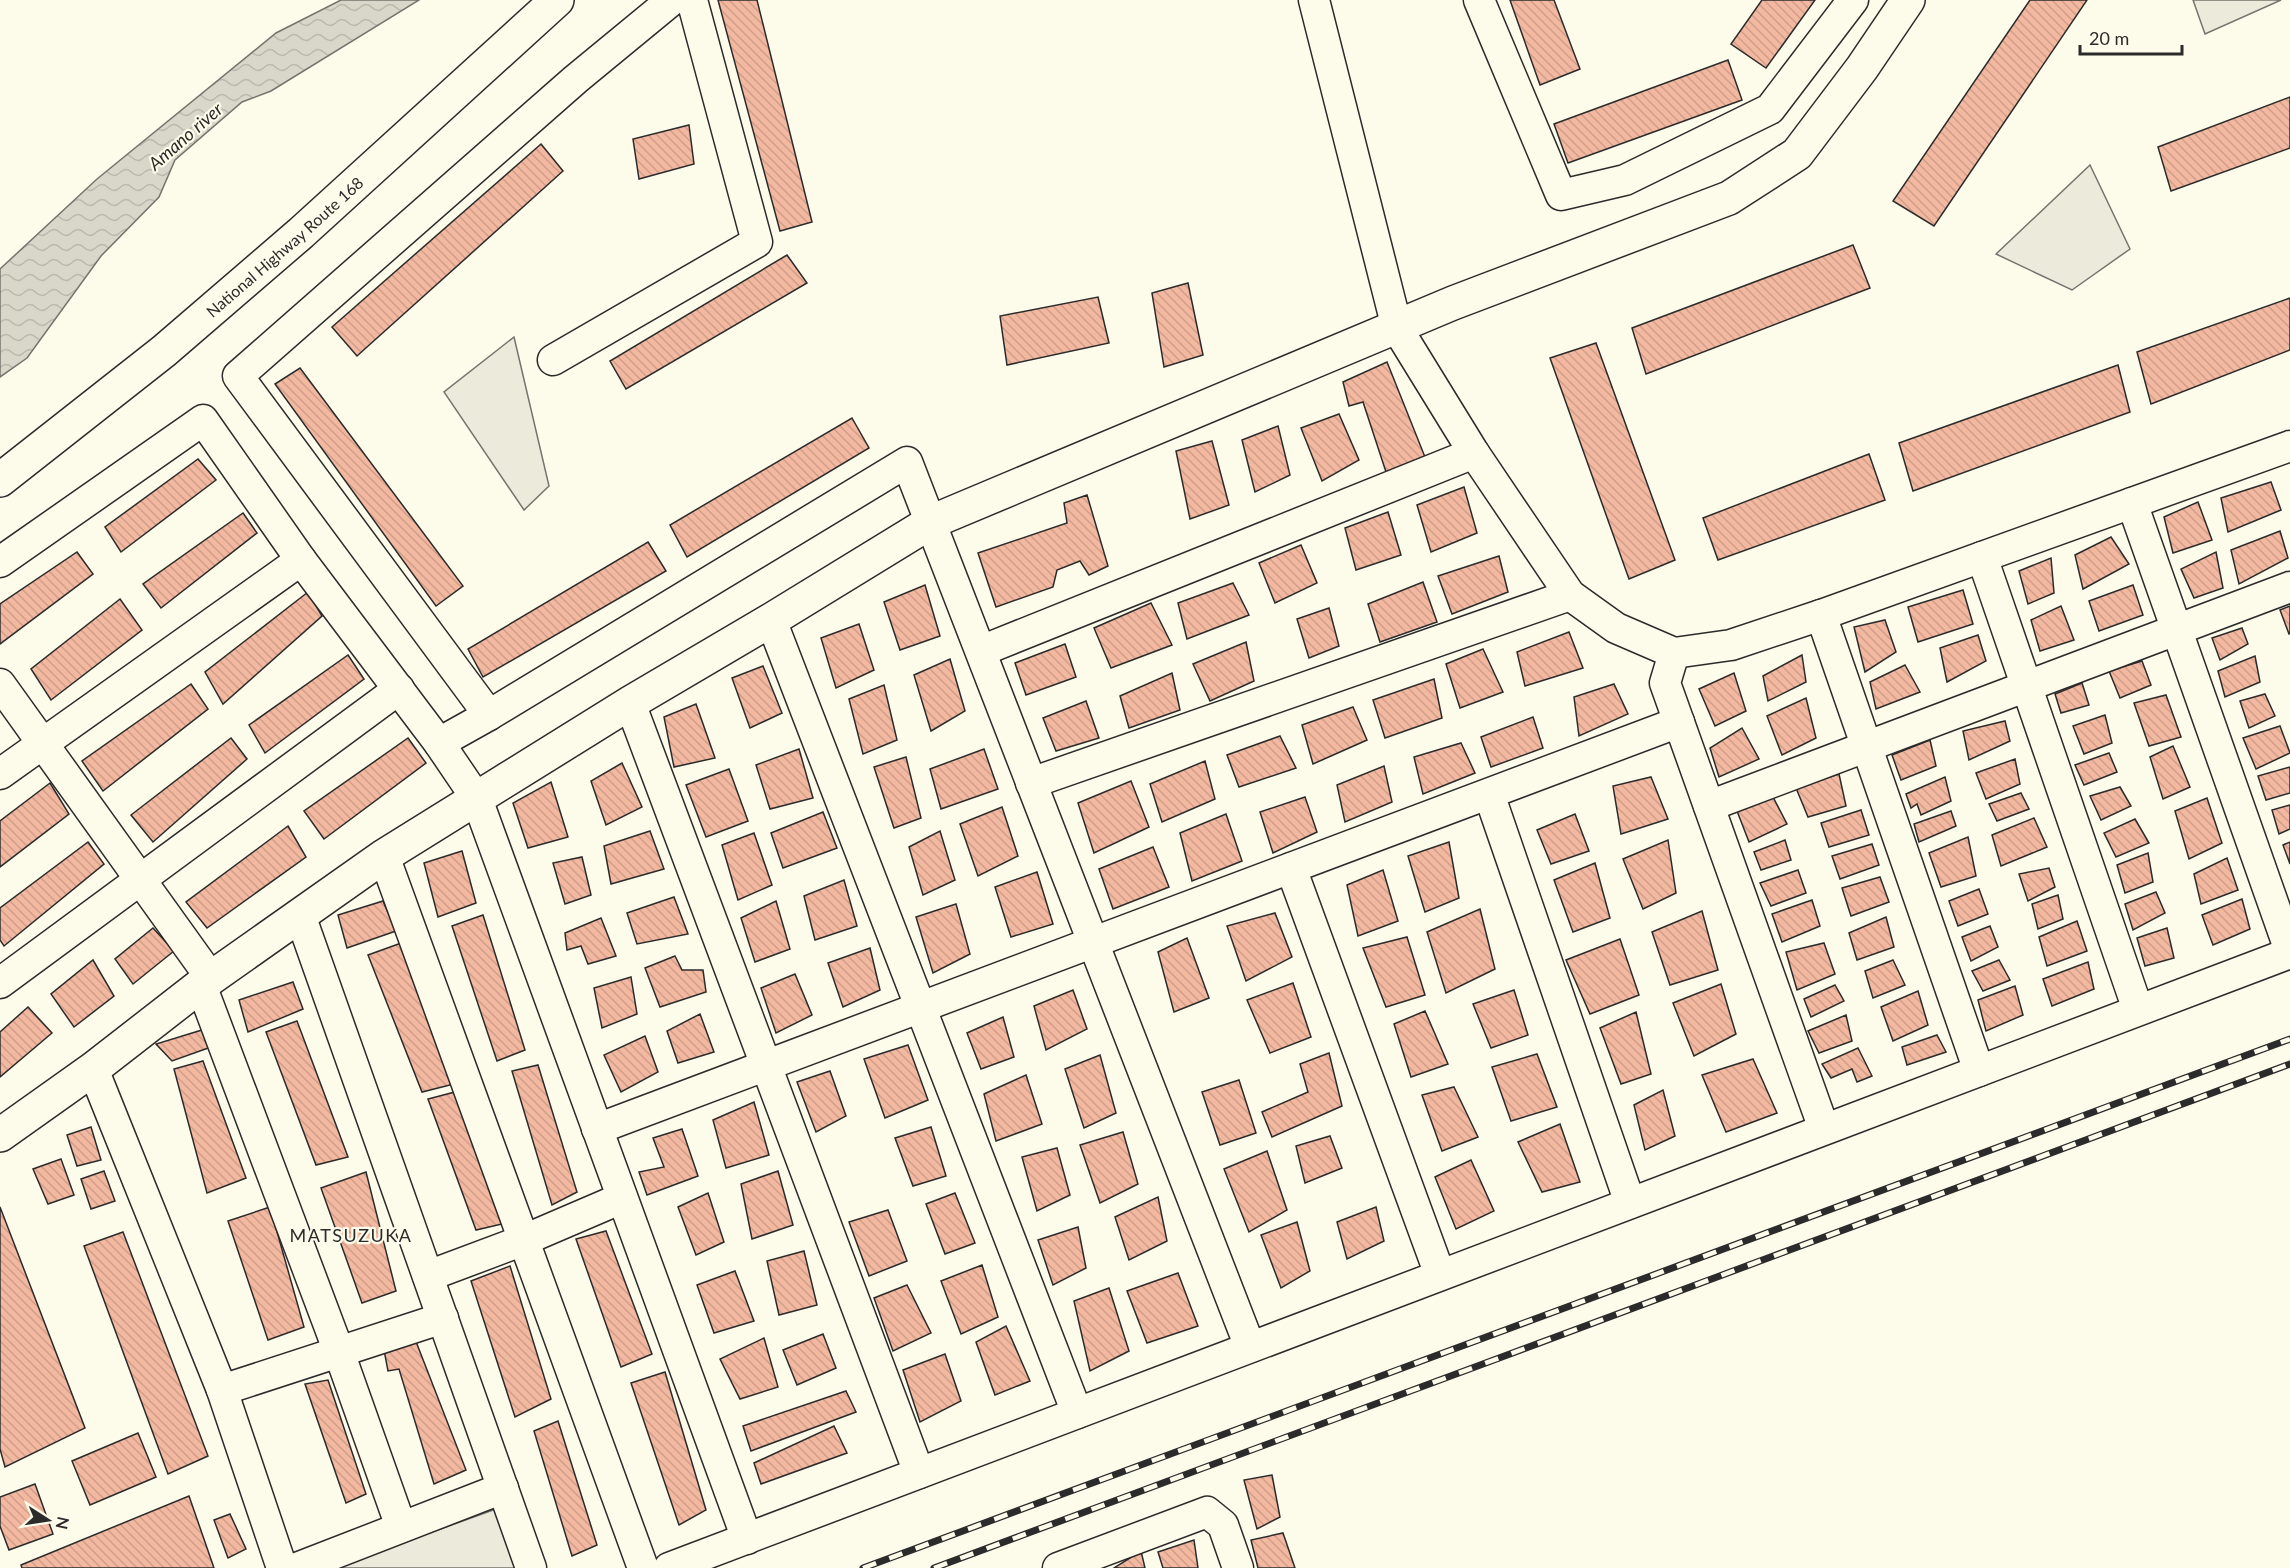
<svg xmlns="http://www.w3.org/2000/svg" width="2290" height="1568" viewBox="0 0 2290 1568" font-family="Lato,sans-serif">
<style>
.green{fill:#ecebdb;stroke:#74746e;stroke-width:1.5}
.water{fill:url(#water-waves);stroke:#74746e;stroke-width:1.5}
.building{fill:url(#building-back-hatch);stroke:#2b2b2b;stroke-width:1.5}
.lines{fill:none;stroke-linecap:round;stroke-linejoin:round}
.minor-casing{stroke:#2b2b2b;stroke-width:33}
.tertiary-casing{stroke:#2b2b2b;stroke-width:36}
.trunk-casing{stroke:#2b2b2b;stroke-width:36}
.minor{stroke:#fdfbea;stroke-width:30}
.tertiary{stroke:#fdfbea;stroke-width:33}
.trunk{stroke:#fdfbea;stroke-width:33}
.rail-casing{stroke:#2b2b2b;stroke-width:7}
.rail{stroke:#fdfbea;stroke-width:4.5;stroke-dasharray:14;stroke-linecap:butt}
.labels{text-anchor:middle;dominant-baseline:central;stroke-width:4.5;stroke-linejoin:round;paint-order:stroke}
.street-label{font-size:16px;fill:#2b2b2b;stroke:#fdfbea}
.water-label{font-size:18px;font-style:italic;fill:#2b2b2b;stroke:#fdfbea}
.neighbourhood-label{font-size:18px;letter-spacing:1.5px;fill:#2b2b2b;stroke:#fdfbea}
</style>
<defs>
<pattern id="water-waves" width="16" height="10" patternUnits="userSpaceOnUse" patternTransform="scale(1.5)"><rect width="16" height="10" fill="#d8d7c9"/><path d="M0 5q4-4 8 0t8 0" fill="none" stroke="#bab9ad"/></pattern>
<pattern id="building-back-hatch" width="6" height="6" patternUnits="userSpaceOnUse" patternTransform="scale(1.5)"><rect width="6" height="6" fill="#f2b8a0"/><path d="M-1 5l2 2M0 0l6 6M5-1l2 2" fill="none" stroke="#d09e8a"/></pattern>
</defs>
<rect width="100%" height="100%" fill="#fdfbea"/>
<!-- green -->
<g class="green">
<polygon points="2193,0 2281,0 2205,34"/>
<polygon points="2090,165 2130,249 2072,290 1996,254"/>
<polygon points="514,337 549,486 524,510 444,392"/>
<polygon points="496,1509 517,1568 332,1568"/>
</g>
<!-- water -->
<polygon class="water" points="341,0 419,0 271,91 242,102 175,160 159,197 101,256 27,358 0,377 0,269 97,179 276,33"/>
<!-- building -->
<g class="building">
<polygon points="718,0 757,0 812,222 780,231"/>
<polygon points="1510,0 1554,0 1580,69 1540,85"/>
<polygon points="1762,0 1815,0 1766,68 1731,44"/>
<polygon points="2030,0 2087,0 1934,226 1893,201"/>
<polygon points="1728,60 1742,100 1568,163 1554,124"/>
<polygon points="2290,97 2290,148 2171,191 2158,147"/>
<polygon points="689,125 694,164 639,179 633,139"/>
<polygon points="541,144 563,171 357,356 332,327"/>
<polygon points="1853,245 1870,288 1646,374 1632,328"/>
<polygon points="787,255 807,283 626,389 610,361"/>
<polygon points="1188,283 1203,355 1164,367 1152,293"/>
<polygon points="1098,297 1109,343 1007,365 1000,316"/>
<polygon points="2290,298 2290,350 2151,404 2137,352"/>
<polygon points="1596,343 1675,560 1629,579 1550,358"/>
<polygon points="1387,362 1425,457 1387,475 1363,402 1349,406 1343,382"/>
<polygon points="2118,365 2130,412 1913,491 1899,443"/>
<polygon points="300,368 463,586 436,606 275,384"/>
<polygon points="1339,414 1359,460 1322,481 1301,428"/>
<polygon points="852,418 869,448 687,557 670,525"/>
<polygon points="1278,426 1290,475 1255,492 1242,440"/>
<polygon points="1212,441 1229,505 1190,519 1176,451"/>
<polygon points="1869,454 1885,500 1718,560 1703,518"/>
<polygon points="198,459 216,480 121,552 105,527"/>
<polygon points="2271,482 2281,510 2228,532 2221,498"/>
<polygon points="1464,487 1477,533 1431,552 1417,505"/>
<polygon points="1087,495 1108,566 1089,575 1080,561 1057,570 1053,587 996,607 978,553 1067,523 1064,503"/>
<polygon points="2198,502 2212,540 2173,553 2164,517"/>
<polygon points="1388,512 1401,555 1356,570 1345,528"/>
<polygon points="243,513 257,533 161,608 143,584"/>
<polygon points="2280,531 2288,558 2239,584 2231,550"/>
<polygon points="2111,537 2129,564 2083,589 2075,555"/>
<polygon points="648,542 666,571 483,677 468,649"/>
<polygon points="1301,545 1317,583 1275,603 1259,563"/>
<polygon points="77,552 93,574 0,644 0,604"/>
<polygon points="2216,552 2223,588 2194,598 2181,569"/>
<polygon points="1499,556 1508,592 1452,614 1438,576"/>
<polygon points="2051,558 2054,593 2028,604 2019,571"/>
<polygon points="1423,582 1437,622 1380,642 1368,604"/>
<polygon points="1233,583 1249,615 1187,639 1178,603"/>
<polygon points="925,585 940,636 900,650 884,602"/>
<polygon points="2133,585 2143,615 2099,631 2089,601"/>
<polygon points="1963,590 1973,624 1918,642 1908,607"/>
<polygon points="308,592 322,616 223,704 205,672"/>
<polygon points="120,599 142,630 51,700 31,669"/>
<polygon points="1151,603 1172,645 1111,668 1094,628"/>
<polygon points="2061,606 2074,640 2040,651 2031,620"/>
<polygon points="2290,606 2290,633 2289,634 2280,610"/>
<polygon points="1329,608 1339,646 1309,658 1297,619"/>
<polygon points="1885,620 1896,652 1865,672 1854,627"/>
<polygon points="859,624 874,670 836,688 821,638"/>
<polygon points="2242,628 2248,644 2220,660 2212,638"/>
<polygon points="1569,632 1583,668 1525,686 1517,652"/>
<polygon points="1978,635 1986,661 1947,682 1940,648"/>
<polygon points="1246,642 1254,681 1210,701 1193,664"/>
<polygon points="1065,644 1076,677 1026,695 1015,663"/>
<polygon points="1483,649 1503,692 1460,708 1446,664"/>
<polygon points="348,655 364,679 265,753 249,725"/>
<polygon points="1802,655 1806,682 1768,701 1763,676"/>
<polygon points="2255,656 2260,682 2225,697 2218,671"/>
<polygon points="950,659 965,711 931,731 914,675"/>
<polygon points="2142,661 2151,685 2120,698 2109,671"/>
<polygon points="1905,665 1920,692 1876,709 1870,682"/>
<polygon points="763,666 782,713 750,728 732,678"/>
<polygon points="1172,673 1180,710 1129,728 1120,696"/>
<polygon points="1734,673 1746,711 1715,726 1699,689"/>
<polygon points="1434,679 1442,718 1385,738 1373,700"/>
<polygon points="2082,683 2089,705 2061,713 2055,694"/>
<polygon points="191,684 208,709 103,791 82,761"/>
<polygon points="1614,684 1628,714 1579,736 1574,697"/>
<polygon points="884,685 897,740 863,754 849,699"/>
<polygon points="2265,694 2275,716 2249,728 2240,701"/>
<polygon points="2166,695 2181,737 2149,746 2134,703"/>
<polygon points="1806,698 1816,738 1782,755 1767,716"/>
<polygon points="1086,701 1099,738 1056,751 1043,718"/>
<polygon points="696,704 715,758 674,767 664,717"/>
<polygon points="1353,707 1367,740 1313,764 1302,725"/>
<polygon points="2105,715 2112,743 2084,754 2073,726"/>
<polygon points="1533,717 1543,748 1491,767 1481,737"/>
<polygon points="2005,721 2010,741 1969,760 1963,731"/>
<polygon points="2280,726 2290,753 2256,769 2243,738"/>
<polygon points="1742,728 1759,759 1719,777 1710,748"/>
<polygon points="1280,736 1296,768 1239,787 1227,755"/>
<polygon points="231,738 247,759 153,842 131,815"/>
<polygon points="408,738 426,763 324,839 304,811"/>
<polygon points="1930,740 1936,766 1901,780 1892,755"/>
<polygon points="1461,743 1475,773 1423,794 1414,757"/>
<polygon points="2173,746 2190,787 2163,799 2150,757"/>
<polygon points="799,749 813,798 770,809 756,765"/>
<polygon points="984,749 998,789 941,809 930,769"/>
<polygon points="2109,753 2117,772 2084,785 2075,765"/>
<polygon points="906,757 921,818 894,828 874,767"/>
<polygon points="2015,759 2020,784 1986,799 1976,773"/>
<polygon points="1205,761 1215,799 1162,822 1150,784"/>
<polygon points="622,763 642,807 606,825 591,781"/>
<polygon points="1384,766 1392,802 1345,822 1337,785"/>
<polygon points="2290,767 2290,793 2266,800 2258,776"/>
<polygon points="729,769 748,821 706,837 686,785"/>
<polygon points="1839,774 1846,806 1808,817 1796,788"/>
<polygon points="1651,777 1668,819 1621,834 1613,786"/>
<polygon points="1945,777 1951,801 1921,815 1917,804 1911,808 1906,794"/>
<polygon points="1131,781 1149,827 1094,853 1078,803"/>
<polygon points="551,782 568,837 528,848 513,803"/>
<polygon points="50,783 69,814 0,867 0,821"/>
<polygon points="2120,787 2131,806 2101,820 2090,796"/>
<polygon points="2021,793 2029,809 1997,821 1989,804"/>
<polygon points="1305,797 1317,832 1273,853 1260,812"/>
<polygon points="1773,797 1787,824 1749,842 1737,811"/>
<polygon points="2207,798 2222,843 2189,859 2175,811"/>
<polygon points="2290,805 2290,829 2279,834 2272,810"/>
<polygon points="1002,807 1018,856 978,876 960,824"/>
<polygon points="1861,810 1869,835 1829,847 1821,823"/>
<polygon points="1951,811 1956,826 1919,842 1914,824"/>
<polygon points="823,812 837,848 783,868 771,833"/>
<polygon points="1226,814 1242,861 1192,881 1180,833"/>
<polygon points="1575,814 1589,851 1551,864 1537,830"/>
<polygon points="2034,818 2047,847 2001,866 1992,835"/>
<polygon points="2135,819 2149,843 2116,857 2104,833"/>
<polygon points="288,826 306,857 207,928 186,902"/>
<polygon points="650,831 664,869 611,884 604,846"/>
<polygon points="940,831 955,880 923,895 909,847"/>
<polygon points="754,833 772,885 738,900 722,845"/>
<polygon points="1968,837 1976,876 1941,887 1929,853"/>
<polygon points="1668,840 1676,893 1643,909 1623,859"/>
<polygon points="1785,840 1791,860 1761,870 1754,852"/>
<polygon points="88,842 104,864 4,946 0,940 0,908"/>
<polygon points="1449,842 1459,898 1425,912 1408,856"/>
<polygon points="2290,842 2290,864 2283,845"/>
<polygon points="1872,844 1879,865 1840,879 1832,856"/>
<polygon points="1153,847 1169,887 1113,909 1099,869"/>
<polygon points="462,851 476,903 438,917 424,863"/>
<polygon points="2148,853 2153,882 2125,893 2117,865"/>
<polygon points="582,857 591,895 565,904 553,863"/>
<polygon points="2227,858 2238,890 2201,904 2194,874"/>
<polygon points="1595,863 1610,918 1573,932 1554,880"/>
<polygon points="2049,868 2055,887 2028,901 2019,874"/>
<polygon points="1383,870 1398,921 1358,936 1347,885"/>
<polygon points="1798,870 1806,893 1771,906 1760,883"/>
<polygon points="1037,872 1053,924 1011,937 995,887"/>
<polygon points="1880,877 1889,902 1851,916 1842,888"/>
<polygon points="844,880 857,926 815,940 804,896"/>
<polygon points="1979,889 1988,914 1958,926 1949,901"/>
<polygon points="2156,892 2165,913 2133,930 2125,904"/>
<polygon points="2058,895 2063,919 2038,929 2032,904"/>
<polygon points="674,897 688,934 637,944 627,913"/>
<polygon points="2242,899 2250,929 2213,945 2202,915"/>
<polygon points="1812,900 1820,926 1782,942 1772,914"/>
<polygon points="383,901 396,931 347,948 338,915"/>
<polygon points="776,901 790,949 755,962 741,918"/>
<polygon points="956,904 970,954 933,973 916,917"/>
<polygon points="1480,909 1495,969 1446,993 1427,932"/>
<polygon points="1702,911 1718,970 1670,985 1652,932"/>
<polygon points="1275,913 1292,957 1246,981 1227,926"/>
<polygon points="483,915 525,1050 497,1061 452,926"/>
<polygon points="1886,917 1894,947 1857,960 1849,933"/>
<polygon points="601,918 616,956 588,964 581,946 567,950 565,933"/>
<polygon points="2077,921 2087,951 2047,966 2039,937"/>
<polygon points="1990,926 1998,947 1971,961 1962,937"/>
<polygon points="153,928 174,951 133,984 115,959"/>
<polygon points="2167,928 2174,958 2145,966 2137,938"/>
<polygon points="1407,937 1425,995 1386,1007 1363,948"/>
<polygon points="1187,938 1209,998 1174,1012 1158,952"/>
<polygon points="1620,939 1639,995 1590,1014 1566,960"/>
<polygon points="404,942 454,1084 422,1092 368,955"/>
<polygon points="1824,943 1835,974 1797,990 1786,952"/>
<polygon points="870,948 880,990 843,1007 828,963"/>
<polygon points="675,956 682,970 703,970 706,992 660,1007 645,968"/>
<polygon points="93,960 114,996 74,1027 51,994"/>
<polygon points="1893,960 1905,985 1873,998 1865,971"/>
<polygon points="1999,960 2010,980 1983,991 1972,971"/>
<polygon points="2088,962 2094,989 2052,1006 2043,979"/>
<polygon points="795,974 812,1015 776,1033 761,988"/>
<polygon points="631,977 637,1014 602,1028 594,988"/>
<polygon points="293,982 303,1009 248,1032 239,1000"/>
<polygon points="1293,983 1311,1037 1270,1053 1247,1000"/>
<polygon points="1721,984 1736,1034 1694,1056 1673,1003"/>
<polygon points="1835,985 1844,1001 1811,1017 1804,999"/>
<polygon points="2015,986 2023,1015 1986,1031 1978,1000"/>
<polygon points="1073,990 1087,1029 1046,1050 1034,1006"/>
<polygon points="1514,990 1528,1035 1491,1048 1473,1004"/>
<polygon points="1918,991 1928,1025 1893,1041 1881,1007"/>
<polygon points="28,1007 52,1033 0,1077 0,1032"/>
<polygon points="1425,1011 1448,1064 1411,1077 1394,1024"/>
<polygon points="1636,1012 1651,1074 1621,1084 1600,1028"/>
<polygon points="700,1014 714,1052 678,1063 667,1031"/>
<polygon points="1846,1015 1852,1041 1819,1053 1808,1031"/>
<polygon points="1003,1017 1014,1057 981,1069 967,1033"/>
<polygon points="297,1021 348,1157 316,1165 266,1032"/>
<polygon points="202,1030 211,1047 172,1061 156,1044"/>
<polygon points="1937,1035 1946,1052 1907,1065 1902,1047"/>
<polygon points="645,1036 658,1072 621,1092 604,1055"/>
<polygon points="908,1045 928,1100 885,1118 864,1059"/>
<polygon points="1858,1048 1872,1076 1857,1082 1852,1069 1831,1078 1822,1064"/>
<polygon points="1329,1053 1342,1106 1272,1137 1262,1112 1308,1092 1300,1064"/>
<polygon points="1537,1054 1557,1107 1511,1121 1492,1067"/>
<polygon points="1100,1055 1116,1113 1084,1128 1065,1069"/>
<polygon points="1753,1059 1777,1113 1726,1132 1702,1075"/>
<polygon points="203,1061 246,1178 207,1193 174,1069"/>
<polygon points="538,1065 577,1192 552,1205 512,1071"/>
<polygon points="830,1071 846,1116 816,1132 797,1082"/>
<polygon points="1026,1075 1042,1124 996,1141 984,1094"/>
<polygon points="1239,1080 1256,1133 1220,1145 1202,1092"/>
<polygon points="1454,1087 1478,1137 1442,1151 1422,1095"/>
<polygon points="1663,1090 1675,1136 1645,1150 1634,1105"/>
<polygon points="455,1092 502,1224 476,1230 428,1099"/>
<polygon points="754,1102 769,1155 726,1168 713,1120"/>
<polygon points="1560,1124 1580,1182 1542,1192 1518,1142"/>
<polygon points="91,1127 101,1160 77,1166 67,1135"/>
<polygon points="931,1127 946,1176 913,1186 895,1138"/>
<polygon points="682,1129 698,1176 647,1195 639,1172 664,1167 653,1138"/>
<polygon points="1123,1132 1138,1184 1100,1203 1080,1145"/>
<polygon points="1330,1136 1342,1168 1305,1183 1296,1146"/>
<polygon points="1057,1148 1070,1195 1037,1211 1022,1157"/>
<polygon points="1267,1151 1287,1210 1249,1232 1224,1169"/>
<polygon points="61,1159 74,1195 48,1204 33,1169"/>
<polygon points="1471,1160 1494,1211 1456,1229 1435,1177"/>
<polygon points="104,1171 115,1201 91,1209 81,1179"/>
<polygon points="778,1171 793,1225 752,1239 741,1184"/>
<polygon points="366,1172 396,1291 362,1303 321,1188"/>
<polygon points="708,1193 724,1242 696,1255 678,1207"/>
<polygon points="955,1193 975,1243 945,1254 926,1204"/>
<polygon points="1158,1197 1167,1241 1129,1260 1115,1217"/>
<polygon points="0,1207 85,1428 5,1467 0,1449"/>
<polygon points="270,1207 304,1327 268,1340 228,1221"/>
<polygon points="1376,1207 1384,1241 1347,1259 1337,1222"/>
<polygon points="888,1210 907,1261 869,1276 849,1222"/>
<polygon points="1297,1222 1310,1271 1281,1288 1261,1235"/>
<polygon points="1078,1227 1086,1268 1053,1285 1038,1240"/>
<polygon points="606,1231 652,1354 621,1367 576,1239"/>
<polygon points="123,1232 208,1456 168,1474 84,1246"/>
<polygon points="804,1251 817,1305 779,1315 767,1261"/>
<polygon points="982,1265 998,1317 961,1334 941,1281"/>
<polygon points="510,1266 551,1399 515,1417 471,1281"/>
<polygon points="735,1271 754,1321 714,1333 697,1285"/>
<polygon points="1178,1273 1198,1326 1147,1343 1127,1291"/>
<polygon points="907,1285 931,1333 893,1351 874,1298"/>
<polygon points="1109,1288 1129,1351 1090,1371 1074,1301"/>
<polygon points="1006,1326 1030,1381 995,1395 976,1342"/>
<polygon points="823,1334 836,1368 797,1385 783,1350"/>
<polygon points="764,1338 778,1387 740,1399 720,1359"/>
<polygon points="415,1339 466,1470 434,1484 399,1369 388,1371 384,1350"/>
<polygon points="945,1354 961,1401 920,1422 903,1370"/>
<polygon points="665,1372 706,1510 679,1525 631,1383"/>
<polygon points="328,1380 366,1494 346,1503 305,1384"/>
<polygon points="846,1391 856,1412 751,1451 743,1426"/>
<polygon points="558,1421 597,1545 572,1556 534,1431"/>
<polygon points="834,1426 847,1453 761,1484 754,1463"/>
<polygon points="138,1433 156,1477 90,1505 72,1461"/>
<polygon points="1272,1475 1280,1517 1257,1529 1244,1480"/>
<polygon points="35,1484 53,1534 9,1550 0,1526 0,1497"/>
<polygon points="189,1496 214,1568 22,1568 21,1565"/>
<polygon points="230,1514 246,1549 228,1558 214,1520"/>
<polygon points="1283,1533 1295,1568 1258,1568 1251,1540"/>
<polygon points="1194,1540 1198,1568 1163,1568 1158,1552"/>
<polygon points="1141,1551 1145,1568 1114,1568"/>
</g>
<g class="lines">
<!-- minor casing -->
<g class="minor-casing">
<g id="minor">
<polyline points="1314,0 1397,328 1474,453 1570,595 1616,628 1674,653 1731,645 1821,615 2290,446"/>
<polyline points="1479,0 1561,195 1625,180 1770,109 1853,0"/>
<polyline points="553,360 757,242 692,0"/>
<polyline points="2132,503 2290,951"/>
<polyline points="1982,557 2138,1010"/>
<polyline points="0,562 203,420 301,560 439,743 477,799 747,1539"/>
<polyline points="1821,615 1979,1071"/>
<polyline points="771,620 1077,1413"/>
<polyline points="981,651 1474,453"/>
<polyline points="1674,653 1665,683 1824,1129"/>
<polyline points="0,684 211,978"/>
<polyline points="630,703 919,1473"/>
<polyline points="489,715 238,376 576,79 672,0"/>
<polyline points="439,743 489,715 907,462 1250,1347"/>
<polyline points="0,774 301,560"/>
<polyline points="1031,783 1570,595"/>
<polyline points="1489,794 1630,1203"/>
<polyline points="1709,806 2290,587"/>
<polyline points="384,856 643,1568"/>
<polyline points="1291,868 1440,1275"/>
<polyline points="300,915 531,1568"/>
<polyline points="0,983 399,689"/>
<polyline points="201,985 339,1352 401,1527"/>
<polyline points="93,1069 222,1390 282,1568"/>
<polyline points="597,1129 1679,722"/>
<polyline points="428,1276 524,1240 622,1198"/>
<polyline points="222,1390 443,1318"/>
<polyline points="297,1568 503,1488"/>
<polyline points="669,1568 2290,953"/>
<polyline points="1058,1568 1207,1512 1223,1525 1238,1568"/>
</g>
</g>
<!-- tertiary casing -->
<g class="tertiary-casing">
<polyline id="tertiary" points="0,1135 93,1069 201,985 384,856 630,703 771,620 931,522 1453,303 1729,198 1797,154 1862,68 1908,0"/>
</g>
<!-- trunk casing -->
<g class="trunk-casing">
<g id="trunk">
<path id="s1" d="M0,480L164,351L301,233L557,0"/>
</g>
</g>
<!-- minor -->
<use href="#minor" class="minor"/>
<!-- tertiary -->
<use href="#tertiary" class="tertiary"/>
<!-- trunk -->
<use href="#trunk" class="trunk"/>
<!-- rail casing -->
<g class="rail-casing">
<g id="rail">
<polyline points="863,1568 2290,1039"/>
<polyline points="934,1568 2290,1064"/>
</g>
</g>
<!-- rail -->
<use href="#rail" class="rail"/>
</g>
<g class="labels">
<!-- street labels -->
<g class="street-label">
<text stroke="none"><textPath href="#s1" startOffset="368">National Highway Route 168</textPath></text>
</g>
<!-- water labels -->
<g class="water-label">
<text transform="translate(185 136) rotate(-41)">Amano river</text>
</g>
<!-- neighbourhood labels -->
<g class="neighbourhood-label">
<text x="351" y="1235">MATSUZUKA</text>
</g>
</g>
<!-- north arrow -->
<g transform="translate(48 1520) rotate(102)" stroke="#fdfbea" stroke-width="4.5" paint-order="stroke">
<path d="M0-4.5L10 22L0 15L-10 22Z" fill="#2b2b2b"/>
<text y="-9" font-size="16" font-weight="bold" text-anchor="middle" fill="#2b2b2b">N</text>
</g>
<!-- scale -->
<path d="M2080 45v9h102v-9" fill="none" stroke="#2b2b2b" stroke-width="3"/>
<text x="2089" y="45" font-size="18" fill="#2b2b2b" stroke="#fdfbea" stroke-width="4.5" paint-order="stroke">20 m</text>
</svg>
